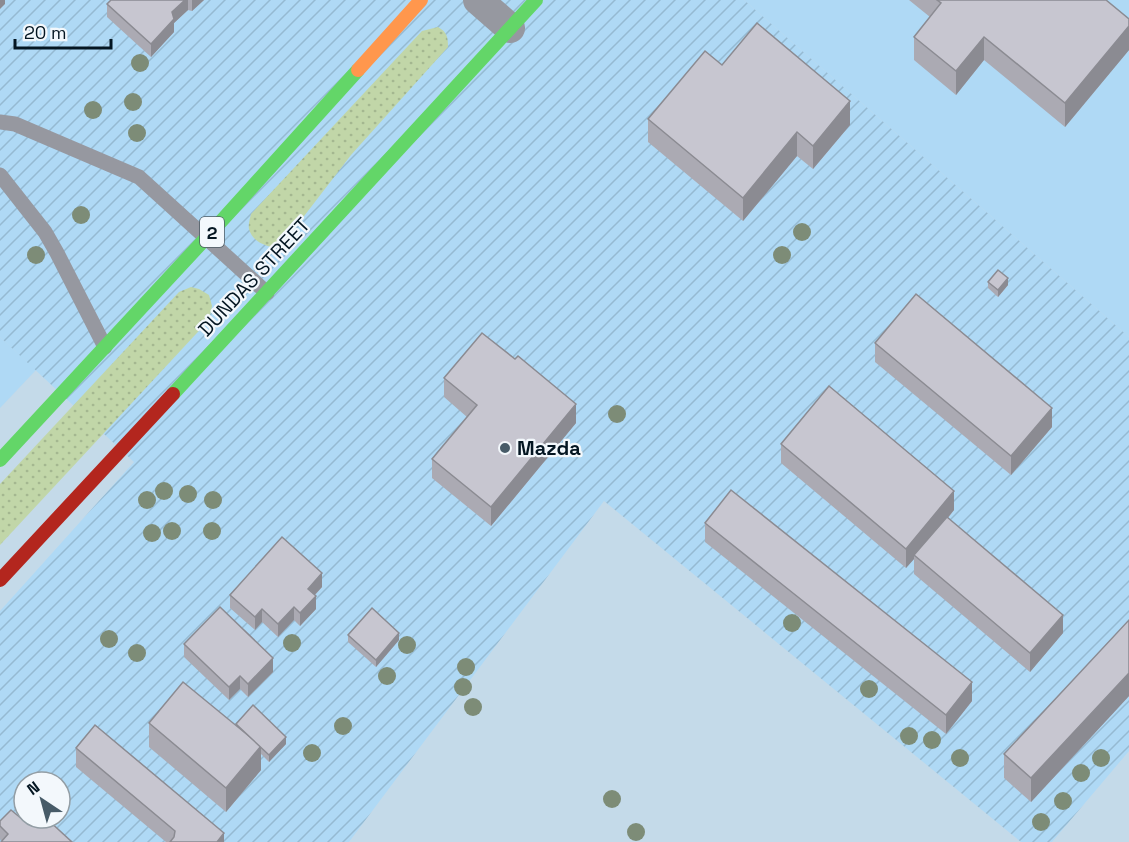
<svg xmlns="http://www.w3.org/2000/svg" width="1129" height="842" viewBox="0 0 1129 842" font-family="'Space Grotesk',sans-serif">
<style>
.built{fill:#afd9f5}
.industrial{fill:url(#industrial-furrows);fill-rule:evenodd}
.grass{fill:url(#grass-dots)}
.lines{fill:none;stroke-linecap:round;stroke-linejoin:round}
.lane{stroke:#9698a0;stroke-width:15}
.street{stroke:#9698a0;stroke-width:30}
.fast{stroke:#63d668;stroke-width:14}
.slow{stroke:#ff974d;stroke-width:14}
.jam{stroke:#b3261e;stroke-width:14}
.tree{fill:#7d8c77}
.wall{fill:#abaab3}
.shaded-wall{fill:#8b8b92}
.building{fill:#c7c6d0;stroke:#8b8b92;stroke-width:1.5}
.poi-dot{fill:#475b68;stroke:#f3f8fc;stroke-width:2}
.labels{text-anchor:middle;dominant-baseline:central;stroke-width:4.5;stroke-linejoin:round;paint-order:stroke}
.shield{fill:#f3f8fc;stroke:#4c5a63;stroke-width:1.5}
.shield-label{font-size:18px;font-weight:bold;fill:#041622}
.street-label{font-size:20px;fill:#041622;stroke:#f3f8fc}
.poi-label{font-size:20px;font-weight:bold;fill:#041622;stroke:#f3f8fc;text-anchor:start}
</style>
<defs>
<pattern id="industrial-furrows" width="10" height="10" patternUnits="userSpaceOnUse" patternTransform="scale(1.5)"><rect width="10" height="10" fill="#afd9f5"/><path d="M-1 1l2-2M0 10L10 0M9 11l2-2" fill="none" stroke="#95bad2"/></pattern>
<pattern id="grass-dots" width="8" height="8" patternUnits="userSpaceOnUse" patternTransform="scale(1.5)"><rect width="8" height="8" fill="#c1d6a8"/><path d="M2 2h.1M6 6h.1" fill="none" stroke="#a4b790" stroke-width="1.8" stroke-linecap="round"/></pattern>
</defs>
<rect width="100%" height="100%" fill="#c4dae9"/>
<!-- built -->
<g class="built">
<polygon points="744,0 1129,0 1129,337"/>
<polygon points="0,337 36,370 0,408"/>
</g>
<!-- industrial -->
<path class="industrial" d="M0,0H744L1129,337V751L1052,842H1021L604,501L349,842H0V611L134,462L0,337ZM24,782H60V818H24Z"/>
<!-- grass -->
<g class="grass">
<path d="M438,27C447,32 448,37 448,47L351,155L288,237L272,247C262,245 252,240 249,229C248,225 250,218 251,214L422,31Z"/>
<polygon points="191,287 199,289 209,295 212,306 209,320 0,545 0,484 179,292"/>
</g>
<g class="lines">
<!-- lane -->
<g class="lane">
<polyline points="0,122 15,124 139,177 267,293"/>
<polyline points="0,175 45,232 57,253 105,347"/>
</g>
<!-- street -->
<polyline class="street" points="478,0 510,28"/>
<!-- fast -->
<g class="fast">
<polyline points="173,394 536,0"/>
<polyline points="0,460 206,238 358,70"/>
</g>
<!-- slow -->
<polyline class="slow" points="358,70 421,0"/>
<!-- jam -->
<polyline class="jam" points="0,580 173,394"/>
</g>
<!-- trees -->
<g class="tree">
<circle cx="140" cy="63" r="9"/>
<circle cx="133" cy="102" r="9"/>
<circle cx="93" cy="110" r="9"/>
<circle cx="137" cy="133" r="9"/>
<circle cx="81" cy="215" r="9"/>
<circle cx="802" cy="232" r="9"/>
<circle cx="36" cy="255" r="9"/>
<circle cx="782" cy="255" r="9"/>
<circle cx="617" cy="414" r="9"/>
<circle cx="164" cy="491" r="9"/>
<circle cx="188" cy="494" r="9"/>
<circle cx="147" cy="500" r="9"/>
<circle cx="213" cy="500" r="9"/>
<circle cx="172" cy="531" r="9"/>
<circle cx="212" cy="531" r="9"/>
<circle cx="152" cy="533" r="9"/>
<circle cx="792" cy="623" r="9"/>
<circle cx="109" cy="639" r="9"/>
<circle cx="292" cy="643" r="9"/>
<circle cx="407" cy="645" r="9"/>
<circle cx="137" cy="653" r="9"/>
<circle cx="466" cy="667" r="9"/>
<circle cx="387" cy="676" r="9"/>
<circle cx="463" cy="687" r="9"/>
<circle cx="869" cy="689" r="9"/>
<circle cx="473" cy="707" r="9"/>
<circle cx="343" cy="726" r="9"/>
<circle cx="909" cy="736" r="9"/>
<circle cx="932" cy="740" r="9"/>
<circle cx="312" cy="753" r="9"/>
<circle cx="960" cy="758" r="9"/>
<circle cx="1101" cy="758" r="9"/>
<circle cx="1081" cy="773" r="9"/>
<circle cx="612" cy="799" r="9"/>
<circle cx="1063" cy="801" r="9"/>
<circle cx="1041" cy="822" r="9"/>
<circle cx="636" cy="832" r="9"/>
</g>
<!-- wall -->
<g class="wall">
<polygon points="111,0 204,0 192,11 188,10 174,23 174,32 151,57 107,17 107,4"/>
<polygon points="909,0 1106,0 1129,19 1129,50 1065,127 984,60 956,95 914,60 914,37 930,17"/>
<polygon points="722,65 850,125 813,169 797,156 743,221 648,142 648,119"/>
<polygon points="988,282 1008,285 998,297 988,288"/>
<polygon points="875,343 1052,427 1011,475 875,362"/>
<polygon points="515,359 576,423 491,526 432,478 432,459 467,417 444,397 444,378"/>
<polygon points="781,444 954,510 948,518 1063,633 1030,672 914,574 914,559 906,568 781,463"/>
<polygon points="705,523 972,701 946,734 705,542"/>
<polygon points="322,587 315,595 316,609 300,626 294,620 278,637 262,622 255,630 230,608 230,595"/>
<polygon points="1129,620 1129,696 1031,802 1004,778 1004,754"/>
<polygon points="348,635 399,640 376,667 348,642"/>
<polygon points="184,644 273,672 248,697 240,689 229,700 184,657"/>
<polygon points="149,723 236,726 236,724 286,744 269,762 261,754 261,770 226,812 149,747"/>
<polygon points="76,748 224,842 166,842 76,767"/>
<polygon points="55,818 55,824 2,841 0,839 0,821"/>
</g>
<!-- shaded-wall -->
<g class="shaded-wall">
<polygon points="0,0 5,0 5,4 0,9"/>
<polygon points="185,0 188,0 188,10 174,23 174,32 151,57 151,44 172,12"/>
<polygon points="192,0 204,0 192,11"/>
<polygon points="1129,26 1129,50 1065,127 1065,103"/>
<polygon points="984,37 984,60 956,95 956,71"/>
<polygon points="850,101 850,125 813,169 813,146"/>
<polygon points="797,132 797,156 743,221 743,198"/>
<polygon points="1008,278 1008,285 998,297 998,290"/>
<polygon points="576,404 576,423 491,526 491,507"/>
<polygon points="1052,408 1052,427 1011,475 1011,456"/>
<polygon points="954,491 954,510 915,557 914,555 914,559 906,568 906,549"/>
<polygon points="322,573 322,587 308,602 308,589"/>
<polygon points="316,596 316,609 300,626 300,613"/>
<polygon points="294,607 294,620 278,637 278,624"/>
<polygon points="262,609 262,622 255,630 255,617"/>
<polygon points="1063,615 1063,633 1030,672 1030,653"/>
<polygon points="399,633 399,640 376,667 376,660"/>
<polygon points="273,658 273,672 248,697 248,684"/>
<polygon points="1129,673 1129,696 1031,802 1031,778"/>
<polygon points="240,676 240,689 229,700 229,687"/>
<polygon points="972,682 972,701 946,734 946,715"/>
<polygon points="286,737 286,744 269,762 269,755"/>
<polygon points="261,746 261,770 226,812 226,788"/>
<polygon points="48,818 55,818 55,824 47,832 47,819"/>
<polygon points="224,833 224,842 217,842"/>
</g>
<!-- building -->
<g class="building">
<polygon points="111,0 185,0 172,12 174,19 151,44 107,4"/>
<polygon points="937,0 1106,0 1129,19 1129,26 1065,103 984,37 956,71 914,37 941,3"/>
<polygon points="757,23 850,101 813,146 797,132 743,198 648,119 705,51 722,65"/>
<polygon points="998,270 1008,278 998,290 988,282"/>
<polygon points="916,294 1052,408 1011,456 875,343"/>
<polygon points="482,333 515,359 518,356 576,404 491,507 432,459 477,405 444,378"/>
<polygon points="829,386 954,491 906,549 781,444"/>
<polygon points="731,490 972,682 946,715 705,523"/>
<polygon points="947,517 1063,615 1030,653 914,555"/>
<polygon points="282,537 322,573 308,589 316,596 300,613 294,607 278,624 262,609 255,617 230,595"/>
<polygon points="220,607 273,658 248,684 240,676 229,687 184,644"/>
<polygon points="372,608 399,633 376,660 348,635"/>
<polygon points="1129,620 1129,673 1031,778 1004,754"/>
<polygon points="183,682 261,746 226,788 149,723"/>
<polygon points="253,705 286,737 269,755 236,724"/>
<polygon points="95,725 224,833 217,842 170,842 174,837 175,831 76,748"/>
<polygon points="11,810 22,819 24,817 24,818 48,818 47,819 72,842 1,842 8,834 0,826 0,821"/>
</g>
<!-- markers -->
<circle class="poi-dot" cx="505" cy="448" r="6"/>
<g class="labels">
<!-- shield labels -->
<rect class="shield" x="200" y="217" width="24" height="30" rx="4.5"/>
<g class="shield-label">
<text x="212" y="232">2</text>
</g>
<!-- street labels -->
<g class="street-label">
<text transform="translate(254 277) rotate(-47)">DUNDAS STREET</text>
</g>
<!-- poi labels -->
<g class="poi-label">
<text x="517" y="448">Mazda</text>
</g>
</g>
<!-- north arrow -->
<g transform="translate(42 800) rotate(324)"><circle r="28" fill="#f3f8fc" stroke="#939ea5" stroke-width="1.5"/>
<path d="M0-4.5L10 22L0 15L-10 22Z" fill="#475b68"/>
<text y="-9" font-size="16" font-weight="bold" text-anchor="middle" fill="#041622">N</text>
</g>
<!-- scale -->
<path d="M15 39v9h96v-9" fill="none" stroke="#041622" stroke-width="3"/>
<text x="24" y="39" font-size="18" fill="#041622" stroke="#f3f8fc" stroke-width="4.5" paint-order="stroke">20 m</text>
</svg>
